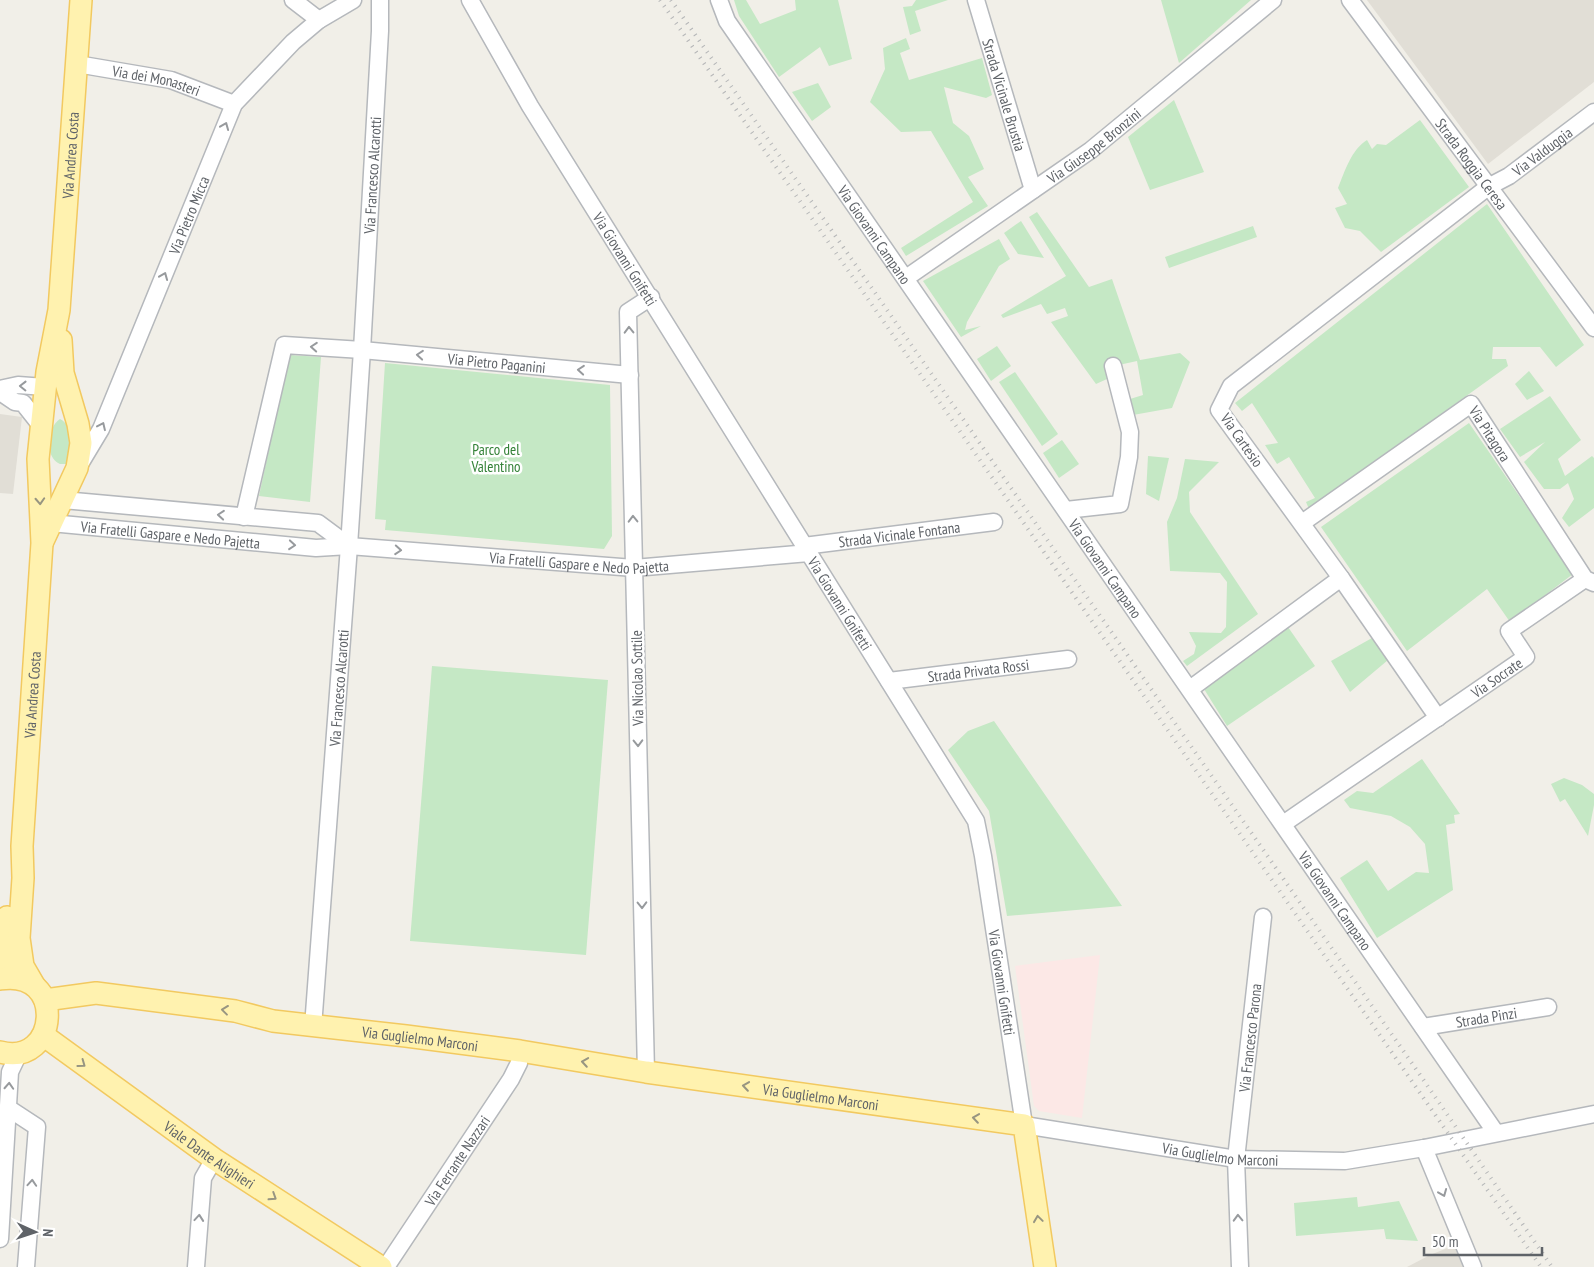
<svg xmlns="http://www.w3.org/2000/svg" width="1594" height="1267" viewBox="0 0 1594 1267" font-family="'PT Sans Narrow',sans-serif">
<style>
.education{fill:#e1ded6}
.medical{fill:#fce8e6}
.green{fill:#c5e8c5}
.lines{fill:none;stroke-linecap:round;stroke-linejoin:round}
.minor-casing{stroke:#b5b8bc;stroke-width:19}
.major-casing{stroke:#f2c960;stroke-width:24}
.minor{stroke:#fff;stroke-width:16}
.major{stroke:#fff2af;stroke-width:21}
.rail{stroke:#b6b7b8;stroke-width:4;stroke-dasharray:1 6;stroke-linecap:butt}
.oneway{stroke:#979a9d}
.oneway2{stroke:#979581}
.labels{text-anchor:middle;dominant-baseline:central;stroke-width:5;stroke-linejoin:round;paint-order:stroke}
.street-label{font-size:15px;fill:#5f6368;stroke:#fff}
.park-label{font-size:15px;fill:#348238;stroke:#fff}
</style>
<rect width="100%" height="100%" fill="#f1efe8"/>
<!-- education -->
<g class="education">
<polygon points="1367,0 1594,0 1594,82 1488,164"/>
<polygon points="0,414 22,417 13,494 0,493"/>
<polygon points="1455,1245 1463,1267 1407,1267 1430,1255"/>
</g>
<!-- medical -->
<polygon class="medical" points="1100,955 1082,1118 1039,1111 1034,1106 1015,966"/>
<!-- green -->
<g class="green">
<polygon points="734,0 746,0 760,24 796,10 795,0 838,0 852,59 829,66 820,47 779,77 739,16"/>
<polygon points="916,0 948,0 915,11 921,31 910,35 903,7 912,6"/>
<polygon points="1161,0 1251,0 1179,63"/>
<polygon points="906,38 910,49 900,53 909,80 982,58 992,95 986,98 944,87 953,123 969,136 984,169 968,177 988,206 906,256 901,248 973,202 931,131 901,132 870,102 885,69 883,48"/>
<polygon points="818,83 831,107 812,121 792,92"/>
<polygon points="1174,100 1204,172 1150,190 1128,137"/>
<path d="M1420,120L1469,187L1381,252L1360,231L1345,228L1335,208L1347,204L1338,188C1345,171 1351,150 1367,140L1372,149L1377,144L1386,145Z"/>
<polygon points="1487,204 1584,345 1556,367 1540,347 1493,347 1492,359 1506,359 1508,366 1309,509 1306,502 1315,498 1289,457 1277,464 1265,445 1278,443 1252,403 1242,411 1235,403"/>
<polygon points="1037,212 1089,287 1112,279 1140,360 1180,353 1190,362 1172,408 1133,415 1130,399 1143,395 1137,361 1105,368 1107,379 1096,384 1051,322 1068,316 1065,308 1047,314 1041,304 1003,318 997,309 1001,315 1066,276 1029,217"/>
<polygon points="1021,221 1044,258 1018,254 1004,233"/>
<polygon points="1253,226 1257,237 1169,268 1165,257"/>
<polygon points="999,239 1010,259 999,266 967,322 965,330 981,326 961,337 923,281"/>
<polygon points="997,346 1011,366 991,381 977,359"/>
<polygon points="289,355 321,357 310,502 259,496"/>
<polygon points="385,363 610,385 612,536 604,549 385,530 386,520 375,519"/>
<polygon points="1529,371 1544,391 1527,400 1515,384"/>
<polygon points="1015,372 1058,434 1042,446 999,382"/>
<polygon points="1550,396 1581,440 1558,459 1565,476 1592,456 1594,458 1594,508 1569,527 1562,518 1574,499 1568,483 1560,489 1544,489 1524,462 1545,442 1520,457 1500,429"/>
<path d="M60,419C75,427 70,445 70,461L66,464H60C44,457 47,427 60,419Z"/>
<polygon points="1469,423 1573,574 1510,622 1487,589 1407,651 1321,527"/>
<polygon points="1062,440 1079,464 1059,478 1043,453"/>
<polygon points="1148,456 1169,458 1159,501 1146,494"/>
<polygon points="1185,459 1219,462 1189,492 1190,512 1258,614 1187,666 1183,661 1194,654 1196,646 1189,632 1221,633 1226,627 1227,582 1220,573 1170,571 1167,522 1177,498"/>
<polygon points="1288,627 1315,666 1227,726 1204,689"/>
<polygon points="1372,638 1388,660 1350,692 1331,661"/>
<polygon points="432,666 608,680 586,955 410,941"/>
<polygon points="994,721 1122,906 1007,916 989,811 948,750 968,731"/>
<polygon points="1422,759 1460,814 1454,815 1455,823 1446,825 1453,890 1377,938 1340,878 1367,860 1388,891 1416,872 1429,873 1425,844 1410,827 1391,816 1350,808 1344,800 1357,791 1373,793"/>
<polygon points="1564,778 1582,785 1594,794 1594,805 1588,836 1565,799 1560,802 1551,784"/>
<polygon points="1357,1197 1358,1207 1399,1201 1418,1241 1386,1239 1384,1229 1296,1236 1294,1203"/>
</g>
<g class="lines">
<!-- minor casing -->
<g class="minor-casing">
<g id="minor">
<polyline points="293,0 319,20"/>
<path id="s1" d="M470,0L530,106L976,821L983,856L1024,1125L1236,1159L1345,1161L1424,1148L1594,1114"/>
<path id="s2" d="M719,0L727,21L1496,1133"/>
<path id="s3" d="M976,0L1033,190"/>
<path id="s4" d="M1350,0L1594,328"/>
<path id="s5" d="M77,64L171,80L234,104"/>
<path id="s6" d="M906,278L1091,150L1273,0"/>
<polyline points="0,389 18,385 45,387"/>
<polyline points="0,392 15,402 23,403 42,427"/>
<path id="s7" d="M80,464L101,429L234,104L293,42L319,20L353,0"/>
<polyline points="63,500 318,523 349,546"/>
<polyline points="1066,510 1120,504 1129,457 1130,432 1113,366"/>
<path id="s8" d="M244,517L284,345L362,350L630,375"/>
<path id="s9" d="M51,523L316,548L349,546L634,568L809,553"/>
<path id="s10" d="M1302,523L1471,404L1585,579L1594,583"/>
<path id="s11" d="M804,546L994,522"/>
<polyline points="1341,578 1438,718"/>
<path id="s12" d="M889,681L1068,659"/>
<path id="s13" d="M1190,689L1341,578L1219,410L1231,386L1488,187L1509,176L1594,112"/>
<path id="s14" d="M1283,824L1526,657L1509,631L1585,579"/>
<path id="s15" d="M313,1027L349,546L362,350L380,31V0"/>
<path id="s16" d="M1423,1027L1548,1007"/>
<polyline points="646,1072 628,312 651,297"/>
<polyline points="8,1108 37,1127 26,1267"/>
<polyline points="1424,1148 1473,1267"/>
<polyline points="0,1239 10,1072 19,1053"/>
<polyline points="196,1267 203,1178 214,1159"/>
<path id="s17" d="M386,1267L511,1079L519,1063L520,1051"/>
<path id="s18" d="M1240,1267L1236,1159L1263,917"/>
</g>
</g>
<!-- major casing -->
<g class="major-casing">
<g id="major">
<polyline points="43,541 77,468 81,443 78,424 63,373 61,340"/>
<polyline points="0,977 3,965 7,917"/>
<path d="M0,979C67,968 59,1068 0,1052"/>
<path id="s19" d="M34,985L23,966L19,938L23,878L22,846L42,543L38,459L47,372L59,310L81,0"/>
<path id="s20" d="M45,1000L96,993L235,1011L273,1021L406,1036L520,1051L646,1072L1024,1125L1045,1267"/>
<path id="s21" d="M43,1035L214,1159L381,1267"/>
</g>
</g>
<!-- minor -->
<use href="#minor" class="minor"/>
<!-- major -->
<use href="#major" class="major"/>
<!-- rail -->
<g class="rail">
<polyline points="660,0 1541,1267"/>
<polyline points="671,0 1418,1072 1552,1267"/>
</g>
</g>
<!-- one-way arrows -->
<defs><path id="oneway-chevron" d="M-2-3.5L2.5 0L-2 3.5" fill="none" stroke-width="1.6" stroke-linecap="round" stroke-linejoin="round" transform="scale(1.25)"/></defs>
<g class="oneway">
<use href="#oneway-chevron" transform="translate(225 126) rotate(-68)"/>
<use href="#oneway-chevron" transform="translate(164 276) rotate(-68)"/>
<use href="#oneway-chevron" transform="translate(629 330) rotate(-91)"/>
<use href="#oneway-chevron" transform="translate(314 347) rotate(-176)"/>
<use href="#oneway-chevron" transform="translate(420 355) rotate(-175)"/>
<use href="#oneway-chevron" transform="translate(581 370) rotate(-175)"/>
<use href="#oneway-chevron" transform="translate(23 386) rotate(-179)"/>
<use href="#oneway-chevron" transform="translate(102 426) rotate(-65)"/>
<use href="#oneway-chevron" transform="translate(221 515) rotate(-175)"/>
<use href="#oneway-chevron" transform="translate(633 519) rotate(-91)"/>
<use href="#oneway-chevron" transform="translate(292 545) rotate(5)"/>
<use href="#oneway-chevron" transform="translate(398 550) rotate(4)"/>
<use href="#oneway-chevron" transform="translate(638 743) rotate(89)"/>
<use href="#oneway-chevron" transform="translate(642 905) rotate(89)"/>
<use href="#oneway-chevron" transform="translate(9 1086) rotate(-87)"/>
<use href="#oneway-chevron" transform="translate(32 1183) rotate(-86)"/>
<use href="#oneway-chevron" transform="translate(1443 1193) rotate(68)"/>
<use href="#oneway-chevron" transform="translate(199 1218) rotate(-85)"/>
<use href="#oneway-chevron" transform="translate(1238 1218) rotate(-92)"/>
</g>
<g class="oneway2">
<use href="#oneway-chevron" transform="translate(40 501) rotate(87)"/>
<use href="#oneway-chevron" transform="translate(225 1010) rotate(-173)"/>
<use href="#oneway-chevron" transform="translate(585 1062) rotate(-171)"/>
<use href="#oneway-chevron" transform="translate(82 1064) rotate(36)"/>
<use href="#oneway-chevron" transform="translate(746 1086) rotate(-172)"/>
<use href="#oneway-chevron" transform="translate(976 1118) rotate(-172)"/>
<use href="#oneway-chevron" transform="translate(273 1197) rotate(33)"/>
<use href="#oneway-chevron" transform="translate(1038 1219) rotate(-98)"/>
</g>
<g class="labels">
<!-- street labels -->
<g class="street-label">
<text stroke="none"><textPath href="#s5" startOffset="81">Via dei Monasteri</textPath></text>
<text stroke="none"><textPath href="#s3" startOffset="99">Strada Vicinale Brustia</textPath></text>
<text stroke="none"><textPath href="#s6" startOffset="230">Via Giuseppe Bronzini</textPath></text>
<text stroke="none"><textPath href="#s13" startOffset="812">Via Valduggia</textPath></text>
<text stroke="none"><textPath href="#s19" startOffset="836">Via Andrea Costa</textPath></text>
<text stroke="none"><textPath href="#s4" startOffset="204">Strada Roggia Ceresa</textPath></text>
<text stroke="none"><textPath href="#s15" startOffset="854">Via Francesco Alcarotti</textPath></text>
<text stroke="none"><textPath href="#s7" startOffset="272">Via Pietro Micca</textPath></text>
<text stroke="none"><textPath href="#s2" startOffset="282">Via Giovanni Campano</textPath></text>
<text stroke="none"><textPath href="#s1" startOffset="302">Via Giovanni Gnifetti</textPath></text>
<text stroke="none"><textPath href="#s8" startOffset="390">Via Pietro Paganini</textPath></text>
<text stroke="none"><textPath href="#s10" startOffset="242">Via Pitagora</textPath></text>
<text transform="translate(1242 440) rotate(55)">Via Cartesio</text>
<text stroke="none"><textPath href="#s9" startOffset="120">Via Fratelli Gaspare e Nedo Pajetta</textPath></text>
<text stroke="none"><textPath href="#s11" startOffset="96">Strada Vicinale Fontana</textPath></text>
<text stroke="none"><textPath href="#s9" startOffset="530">Via Fratelli Gaspare e Nedo Pajetta</textPath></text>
<text stroke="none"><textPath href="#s2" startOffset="688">Via Giovanni Campano</textPath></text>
<text stroke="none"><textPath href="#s1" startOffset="708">Via Giovanni Gnifetti</textPath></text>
<text stroke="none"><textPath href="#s12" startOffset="90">Strada Privata Rossi</textPath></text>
<text transform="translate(637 678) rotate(-91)">Via Nicolao Sottile</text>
<text stroke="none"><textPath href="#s14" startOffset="259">Via Socrate</textPath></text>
<text stroke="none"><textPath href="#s15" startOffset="340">Via Francesco Alcarotti</textPath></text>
<text stroke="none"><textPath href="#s19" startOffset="294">Via Andrea Costa</textPath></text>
<text stroke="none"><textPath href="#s2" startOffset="1092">Via Giovanni Campano</textPath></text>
<text stroke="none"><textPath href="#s1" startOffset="1128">Via Giovanni Gnifetti</textPath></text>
<text stroke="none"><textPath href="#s16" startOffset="64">Strada Pinzi</textPath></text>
<text stroke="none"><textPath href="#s18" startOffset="230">Via Francesco Parona</textPath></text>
<text stroke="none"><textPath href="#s20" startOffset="379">Via Guglielmo Marconi</textPath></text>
<text stroke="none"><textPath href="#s20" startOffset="784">Via Guglielmo Marconi</textPath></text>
<text stroke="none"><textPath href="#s1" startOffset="1471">Via Guglielmo Marconi</textPath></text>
<text stroke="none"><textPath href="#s21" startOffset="205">Viale Dante Alighieri</textPath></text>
<text stroke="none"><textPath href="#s17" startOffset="128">Via Ferrante Nazzari</textPath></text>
</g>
<!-- park labels -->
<g class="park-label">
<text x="496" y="449">Parco del<tspan x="496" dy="17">Valentino</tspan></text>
</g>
</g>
<!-- north arrow -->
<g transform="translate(35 1232) rotate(93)" stroke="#ffffff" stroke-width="4" paint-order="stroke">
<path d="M0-4L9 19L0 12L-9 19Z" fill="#5f6368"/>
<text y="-8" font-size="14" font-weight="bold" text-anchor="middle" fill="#5f6368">N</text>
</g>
<!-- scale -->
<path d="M1424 1247v8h118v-8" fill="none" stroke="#5f6368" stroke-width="2.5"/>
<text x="1432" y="1247" font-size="15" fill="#5f6368" stroke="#ffffff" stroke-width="4" paint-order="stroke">50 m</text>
</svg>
